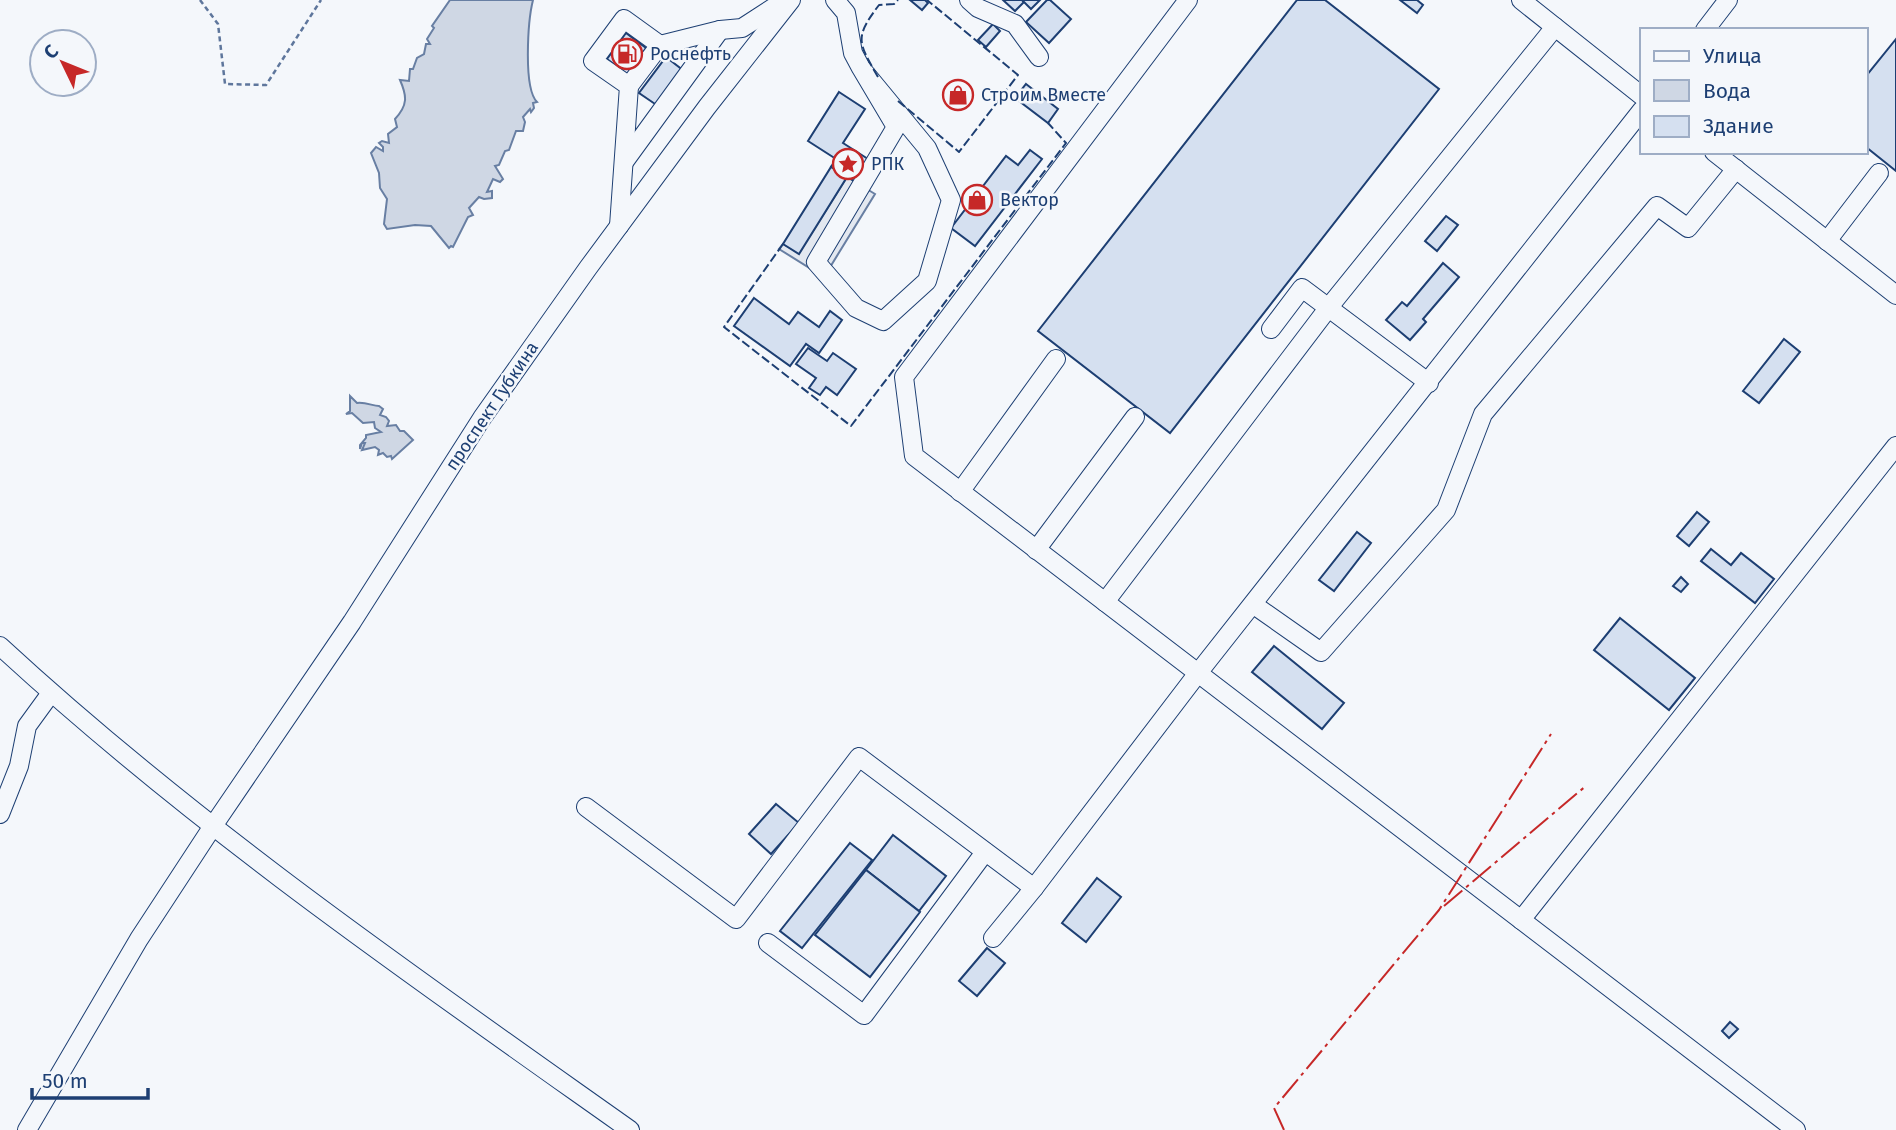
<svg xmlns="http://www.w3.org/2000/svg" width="1896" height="1130" viewBox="0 0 1896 1130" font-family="'Fira Sans',sans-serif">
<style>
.parking{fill:#e3e8f0;stroke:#687fa3;stroke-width:2}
.water{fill:#cfd7e4;stroke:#687fa3;stroke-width:2}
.building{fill:#d5e0f0;stroke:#1d3f73;stroke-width:2}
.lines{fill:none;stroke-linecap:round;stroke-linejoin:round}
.minor-casing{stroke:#1d3f73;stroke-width:20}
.path{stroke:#5e769c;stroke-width:2.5;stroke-dasharray:5 3.5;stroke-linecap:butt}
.minor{stroke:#f4f7fb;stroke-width:18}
.fence{stroke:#1d3f73;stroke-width:2;stroke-dasharray:9 3.5;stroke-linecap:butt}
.power{stroke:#c62828;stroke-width:2;stroke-dasharray:24 5 3.5 5;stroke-linecap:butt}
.labels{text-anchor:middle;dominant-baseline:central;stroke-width:5;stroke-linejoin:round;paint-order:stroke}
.poi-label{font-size:18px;fill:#1d3f73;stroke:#f4f7fb;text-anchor:start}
.street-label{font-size:18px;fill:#1d3f73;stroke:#f4f7fb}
</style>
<rect width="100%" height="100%" fill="#f4f7fb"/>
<!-- parking -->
<polygon class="parking" points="847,177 875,194 824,277 779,249 783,244 799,253"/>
<!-- water -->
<g class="water">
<path d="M450,0H533C528,20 523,88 537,102L533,103L534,108L531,112L530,109L523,117L525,122L523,131H516L509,150L505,151L499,165L495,166L503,179L500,182L493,179L487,192L492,191V198L484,199L479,197L469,208L473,215L468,217L453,247L451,246L449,248L431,226L415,225L387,229L384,224L387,199L380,188L379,173L371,153L376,147L383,151V147L379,143L382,141L389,143L388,134L397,127L395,119C408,105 407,96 400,80L409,81L410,69H413L417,58L424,54L426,44H430L427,39L434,28L432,26Z"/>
<path d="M350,396L357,403C366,402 373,406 379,406L383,409L380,415L386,417L389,421L387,426L396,425L400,431H404L413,440L392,459L391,456L387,457L383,453L378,455L379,450L375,447L362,450L365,443H362L360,449V445L366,438V435L381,432L375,428L374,422L363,423L352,413L346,414L350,411Z"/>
</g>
<!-- building -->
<g class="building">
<polygon points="910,0 925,0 928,3 922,10"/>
<polygon points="1003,0 1022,0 1024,2 1015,11"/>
<polygon points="1022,0 1040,0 1031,9"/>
<polygon points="1047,0 1050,0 1071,19 1049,43 1026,22"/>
<polygon points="1297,0 1325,0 1439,89 1170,433 1038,331"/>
<polygon points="1400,0 1417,0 1423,5 1417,13"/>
<polygon points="993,24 1000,31 986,47 978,40"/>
<polygon points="626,33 646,48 627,74 607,59"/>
<polygon points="1896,39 1896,171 1866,147 1866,76"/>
<polygon points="666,57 684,71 658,106 639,93"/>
<polygon points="1026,84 1058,109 1048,123 1015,98"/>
<polygon points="839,92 865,109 843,143 868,159 854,181 831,167 836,159 808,141"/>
<polygon points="1030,150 1042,159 975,246 951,228 1006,156 1018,165"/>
<polygon points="831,167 847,177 799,254 783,244"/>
<polygon points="1446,216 1458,225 1437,251 1425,241"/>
<polygon points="1443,263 1459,277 1423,319 1426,322 1410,340 1386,320 1402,302 1407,306"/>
<polygon points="754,298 789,324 798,312 819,327 830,311 842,320 819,353 806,344 790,366 734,326"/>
<polygon points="1784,339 1800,352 1759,403 1743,391"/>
<polygon points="808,348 827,361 833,353 856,369 837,395 826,387 820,395 809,388 816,378 796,364"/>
<polygon points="1697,512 1709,522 1689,546 1677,536"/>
<polygon points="1357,532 1371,543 1334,591 1319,580"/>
<polygon points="1711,549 1731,565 1741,553 1774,579 1755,603 1701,561"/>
<polygon points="1681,577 1688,584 1681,592 1673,586"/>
<polygon points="1620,618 1695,678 1669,710 1594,650"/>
<polygon points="1274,646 1344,703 1322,729 1252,672"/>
<polygon points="776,804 799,823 771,854 749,834"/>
<polygon points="893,835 946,876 919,911 866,870"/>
<polygon points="850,843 872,860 802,948 780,931"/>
<polygon points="866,870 920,912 870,977 815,935"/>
<polygon points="1097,878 1121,897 1086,942 1062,923"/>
<polygon points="987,948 1005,963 977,996 959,981"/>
<polygon points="1730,1022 1738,1029 1729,1038 1722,1031"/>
</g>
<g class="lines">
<!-- minor casing -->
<g class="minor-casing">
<g id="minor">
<polyline points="835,0 846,13 853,53 861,68 896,127 816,262 856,308 883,321 927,281 951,200 927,148 861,68"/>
<polyline points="969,0 978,8 1015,24 1039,57"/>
<polyline points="1188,0 904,377 914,456 1796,1130"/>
<polyline points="1521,0 1642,96"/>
<polyline points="1705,30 1728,0"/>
<polyline points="629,86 660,45"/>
<polyline points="1714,152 1896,295"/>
<polyline points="624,162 720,30"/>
<polyline points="619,226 629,86 593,61 624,19 660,45 720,30 742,28 785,0"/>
<polyline points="1827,241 1879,173"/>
<polyline points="1271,329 1302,288 1429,383"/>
<polyline points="960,492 1056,359"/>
<polyline points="1036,550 1135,417"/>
<polyline points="1105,602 1329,307 1555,27"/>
<polyline points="1254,605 1321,652 1446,510 1483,414 1657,206 1688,228 1736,169"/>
<path d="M0,646C195,826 414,977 630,1130"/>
<polyline points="586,807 736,919 859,757 1034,888"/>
<polyline points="0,814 19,766 27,726 51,693"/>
<polyline points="1521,920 1896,446"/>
<polyline points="993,938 1034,888 1198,673 1642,110"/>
<polyline points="768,943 864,1015 985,852"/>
<polyline points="27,1130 139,939 213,826 352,622 482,418 588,268 707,107 791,0"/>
</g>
</g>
<!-- path -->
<polyline class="path" points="200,0 218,24 225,84 266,85 321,0"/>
<!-- minor -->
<use href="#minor" class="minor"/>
<!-- fence -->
<g class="fence">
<path d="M878,77C858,42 854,38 879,5L894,4L898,0"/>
<polyline points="898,101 959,152 1018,75 927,0"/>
<polyline points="783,244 724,327 851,426 1066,143 1048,123"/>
</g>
<!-- power -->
<g class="power">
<polyline points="1444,906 1587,785"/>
<polyline points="1284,1130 1274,1108 1439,910 1551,734"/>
</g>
</g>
<!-- icons -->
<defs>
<g id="fuel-ring" transform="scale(1.575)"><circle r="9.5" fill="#f4f7fb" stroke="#c62828" stroke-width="1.5"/><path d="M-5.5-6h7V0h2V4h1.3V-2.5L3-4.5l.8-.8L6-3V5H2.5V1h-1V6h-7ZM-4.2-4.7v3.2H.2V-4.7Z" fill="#c62828"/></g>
<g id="shop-ring" transform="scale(1.575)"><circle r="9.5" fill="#f4f7fb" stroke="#c62828" stroke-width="1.5"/><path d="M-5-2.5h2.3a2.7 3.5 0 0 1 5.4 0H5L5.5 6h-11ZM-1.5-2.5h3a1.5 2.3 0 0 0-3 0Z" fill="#c62828"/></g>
<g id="sight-ring" transform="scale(1.575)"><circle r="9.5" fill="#f4f7fb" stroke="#c62828" stroke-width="1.5"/><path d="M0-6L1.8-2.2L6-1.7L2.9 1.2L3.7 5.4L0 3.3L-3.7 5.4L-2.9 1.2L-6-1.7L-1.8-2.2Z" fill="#c62828"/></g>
</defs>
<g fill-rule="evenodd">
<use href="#fuel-ring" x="627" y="54"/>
<use href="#shop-ring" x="958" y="95"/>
<use href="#sight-ring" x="848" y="164"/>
<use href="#shop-ring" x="977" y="200"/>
</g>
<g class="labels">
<!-- poi labels -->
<g class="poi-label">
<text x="650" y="54">Роснефть</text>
<text x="981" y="95">Строим Вместе</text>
<text x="871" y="164">РПК</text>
<text x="1000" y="200">Вектор</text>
</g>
<!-- street labels -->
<g class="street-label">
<text transform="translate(492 406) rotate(-56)">проспект Губкина</text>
</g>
</g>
<!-- legend -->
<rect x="1640" y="28" width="228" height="126" fill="#f4f7fb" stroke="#9eadc5" stroke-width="2"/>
<rect x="1654" y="51" width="35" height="10" fill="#f4f7fb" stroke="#9eadc5" stroke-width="2"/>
<text x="1703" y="63" font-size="21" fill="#1d3f73">Улица</text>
<rect x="1654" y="80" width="35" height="21" fill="#cfd7e4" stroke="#9eadc5" stroke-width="2"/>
<text x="1703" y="98" font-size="21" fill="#1d3f73">Вода</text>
<rect x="1654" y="116" width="35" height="21" fill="#d5e0f0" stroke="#9eadc5" stroke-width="2"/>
<text x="1703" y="133" font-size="21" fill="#1d3f73">Здание</text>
<!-- north arrow -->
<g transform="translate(63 63) rotate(313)"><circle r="33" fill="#f4f7fb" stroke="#9eadc5" stroke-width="2"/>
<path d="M0-5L12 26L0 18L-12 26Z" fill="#c62828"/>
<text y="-10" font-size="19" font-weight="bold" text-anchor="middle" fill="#1d3f73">С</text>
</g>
<!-- scale -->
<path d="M32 1088v10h116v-10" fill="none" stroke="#1d3f73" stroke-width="3.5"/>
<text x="42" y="1088" font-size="21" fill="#1d3f73" stroke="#f4f7fb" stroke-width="5" paint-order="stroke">50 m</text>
</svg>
